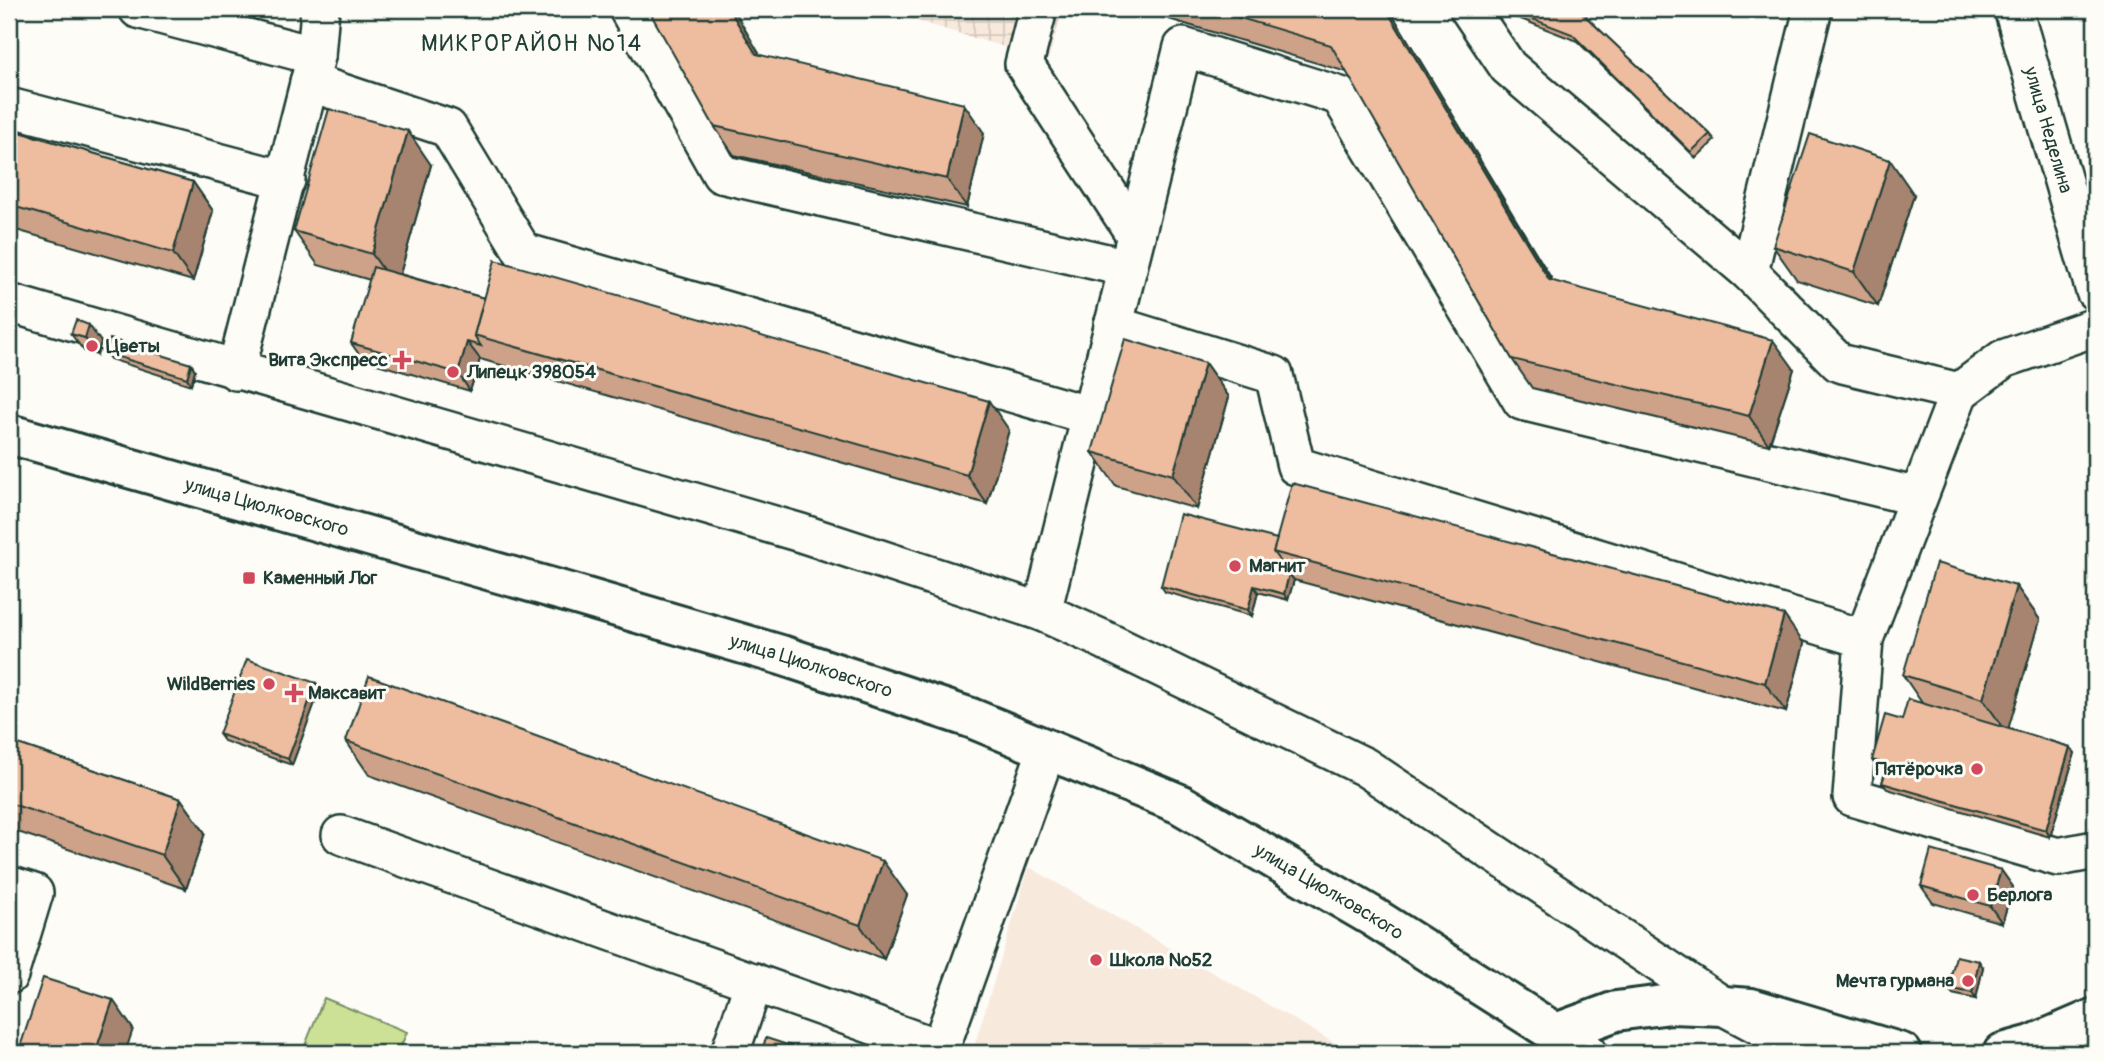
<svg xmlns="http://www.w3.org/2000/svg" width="2104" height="1062" viewBox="0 0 2104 1062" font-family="Pangolin,sans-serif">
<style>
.built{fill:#f8e9dd}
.industrial{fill:url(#industrial-grid)}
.park{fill:#cce196;stroke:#768f65;stroke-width:2}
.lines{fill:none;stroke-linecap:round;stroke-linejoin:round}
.minor-casing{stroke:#1f3d34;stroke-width:42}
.major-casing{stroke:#1f3d34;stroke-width:44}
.minor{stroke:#fdfcf7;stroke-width:37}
.major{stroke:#fdfcf7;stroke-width:38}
.wall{fill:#cda289;stroke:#1f3d34;stroke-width:2}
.shaded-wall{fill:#a7846f;stroke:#1f3d34;stroke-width:2}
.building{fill:#eebc9f;stroke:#1f3d34;stroke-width:2}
.poi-dot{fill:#d1495b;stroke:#fdfcf7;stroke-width:2.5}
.labels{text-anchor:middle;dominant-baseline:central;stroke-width:6;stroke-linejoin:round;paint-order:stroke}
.street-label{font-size:19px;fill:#1f3d34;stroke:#fdfcf7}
.poi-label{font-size:19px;font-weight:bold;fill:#1f3d34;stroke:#fdfcf7;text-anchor:start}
.quarter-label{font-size:23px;letter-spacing:2px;fill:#1f3d34;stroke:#fdfcf7}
</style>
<defs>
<pattern id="industrial-grid" width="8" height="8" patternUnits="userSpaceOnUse" patternTransform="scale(1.75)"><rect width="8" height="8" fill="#f8e9dd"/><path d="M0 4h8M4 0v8" fill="none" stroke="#d4c9be"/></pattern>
</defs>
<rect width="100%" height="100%" fill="#fdfcf7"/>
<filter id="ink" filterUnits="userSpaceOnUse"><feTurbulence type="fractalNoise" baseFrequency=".0143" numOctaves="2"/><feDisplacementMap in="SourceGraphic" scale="14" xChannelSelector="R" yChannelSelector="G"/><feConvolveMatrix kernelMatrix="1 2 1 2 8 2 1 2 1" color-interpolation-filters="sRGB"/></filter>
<g filter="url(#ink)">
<!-- built -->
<polygon class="built" points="1029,867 1352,1053 972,1053"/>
<!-- industrial -->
<polygon class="industrial" points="877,9 1063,9 1048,60"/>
<!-- park -->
<polygon class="park" points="324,998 407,1032 398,1053 302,1053"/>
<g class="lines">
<!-- minor casing -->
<g class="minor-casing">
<g id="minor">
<polyline points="138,9 316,56"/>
<polyline points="628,9 721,174 1128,268"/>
<polyline points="1038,9 1024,64 1136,236"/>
<polyline points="1469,9 1508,67 1749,272 1839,363 1959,392 2003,359 2095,327"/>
<path id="s1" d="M2013,9L2095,291"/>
<polyline points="309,82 448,128 523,252 1091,416"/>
<polyline points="9,107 286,180"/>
<polyline points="1749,272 1813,9"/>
<polyline points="9,303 801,533 1042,612 1100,638 1365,767 1723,1006 1811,1053"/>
<polyline points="1113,325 1274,375 1296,466 1864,639"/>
<polyline points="236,371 316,56 320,9"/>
<polyline points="1959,392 1864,639 1852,797 2058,857 2095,850"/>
<polyline points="1042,612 1183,47 1340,96 1522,401 1918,497"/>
<polyline points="341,835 940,1049 1047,749"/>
<polyline points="9,885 34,893 9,975"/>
<polyline points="730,1053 754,982"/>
</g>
</g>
<!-- major casing -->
<g class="major-casing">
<g id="major">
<path id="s2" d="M9,434L566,592L781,655L971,718L1180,804L1370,915L1587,1053"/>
<polyline points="1556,1033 1616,1011 1671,1004 1723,1006 1751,1008 1902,1053"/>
<polyline points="2003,1053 2032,1045 2095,1018"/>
</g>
</g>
<!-- minor -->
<use href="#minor" class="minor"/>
<!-- major -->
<use href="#major" class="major"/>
</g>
<!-- wall -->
<g class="wall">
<polygon points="1135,9 1389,9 1553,281 1794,369 1769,445 1532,388 1512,359 1347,72"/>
<polygon points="1495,9 1590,9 1586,17 1710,134 1715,140 1696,158 1577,41"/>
<polygon points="760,55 984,133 967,207 734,155 714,126"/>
<polygon points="9,129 193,182 213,211 193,281 9,228"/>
<polygon points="431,165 400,274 484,298 1009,430 987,504 480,359 470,391 363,360 351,343 370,280 318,265 294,231"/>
<polygon points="1914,195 1878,306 1797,280 1773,246"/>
<polygon points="71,334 101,342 97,355 84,351"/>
<polygon points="106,353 191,364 195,370 191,385 110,359"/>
<polygon points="1205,363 1229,397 1197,509 1116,486 1092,452"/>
<polygon points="1277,539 1804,644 1786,712 1294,580 1288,600 1258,592 1252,616 1165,592 1161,586"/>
<polygon points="2016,586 2040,620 2008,728 2070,747 2075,753 2050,837 1887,789 1882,783 1886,769 1876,767 1872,760 1902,720 1922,703 1903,675"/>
<polygon points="316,683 320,689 292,765 224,741 219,734"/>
<polygon points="9,741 181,799 205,833 186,889 9,829"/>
<polygon points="346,741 907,895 884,959 369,775"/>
<polygon points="2001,870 2013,887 2002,923 1933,903 1921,886"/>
<polygon points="1983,967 1976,999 1952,994 1948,988"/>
</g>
<!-- shaded-wall -->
<g class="shaded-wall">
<polygon points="729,9 733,9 776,82 756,54"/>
<polygon points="1386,9 1389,9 1569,309 1549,280"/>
<polygon points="1583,9 1590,9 1586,18 1581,12"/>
<polygon points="964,104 984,133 967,207 947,179"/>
<polygon points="408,131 431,165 396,288 372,254"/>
<polygon points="1890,160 1914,195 1878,306 1854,272"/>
<polygon points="193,182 213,211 193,281 173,253"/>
<polygon points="89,325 101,342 97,355 85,338"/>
<polygon points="1773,340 1794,369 1769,445 1749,416"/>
<polygon points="467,342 480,359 470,391 458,373"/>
<polygon points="1205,363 1229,397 1197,509 1173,475"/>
<polygon points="191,364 195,370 191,385 187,378"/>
<polygon points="989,401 1009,430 987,504 967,475"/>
<polygon points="1289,574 1294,580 1288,600 1284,594"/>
<polygon points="1254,586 1258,592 1252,616 1248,610"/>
<polygon points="2016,586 2040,620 2007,733 1983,699"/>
<polygon points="1784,615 1804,644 1786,712 1765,683"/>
<polygon points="316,683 320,689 292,765 288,759"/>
<polygon points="2070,747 2075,753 2050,837 2046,830"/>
<polygon points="181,799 205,833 186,889 162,855"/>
<polygon points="883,861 907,895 884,959 860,925"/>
<polygon points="2001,870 2013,887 2002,923 1990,906"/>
<polygon points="1979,961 1983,967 1976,999 1972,993"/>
<polygon points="113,1000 133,1029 125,1053 95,1053"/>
</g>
<!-- building -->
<g class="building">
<polygon points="648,9 729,9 756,54 964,104 947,179 714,126"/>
<polygon points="1210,9 1386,9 1549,280 1773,340 1749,416 1512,359 1331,45"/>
<polygon points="1507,9 1583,9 1581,12 1710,134 1691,152 1572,34"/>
<polygon points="329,109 408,131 372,254 294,231"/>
<polygon points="9,129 193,182 173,253 9,205"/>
<polygon points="1810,134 1890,160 1854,272 1773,246"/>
<polygon points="495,260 989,401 967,475 474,335"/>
<polygon points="373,267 484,298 474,335 481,346 467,342 458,373 351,343"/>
<polygon points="76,320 89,325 85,338 71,334"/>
<polygon points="110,339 191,364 187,378 106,353"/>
<polygon points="1125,339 1205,363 1173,475 1092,452"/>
<polygon points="1292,483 1784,615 1765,683 1273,552"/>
<polygon points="1180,514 1277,539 1273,552 1289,574 1284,594 1254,586 1248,610 1161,586"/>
<polygon points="1936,563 2016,586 1983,699 1903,675"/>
<polygon points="247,659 316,683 288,759 219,734"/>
<polygon points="369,676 883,861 860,925 346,741"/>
<polygon points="1908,699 2070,747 2046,830 1882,783 1888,765 1872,760 1885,715 1902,720"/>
<polygon points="9,741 181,799 162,855 9,803"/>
<polygon points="1931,850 2001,870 1990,906 1921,886"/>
<polygon points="1956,956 1979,961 1972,993 1948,988"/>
<polygon points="43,978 113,1000 95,1053 18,1053"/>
<polygon points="766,1038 812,1053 761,1053"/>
</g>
</g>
<!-- markers -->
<g class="poi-dot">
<circle cx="92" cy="346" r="7"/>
<path d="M398.5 349.5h7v7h7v7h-7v7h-7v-7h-7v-7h7z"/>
<circle cx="453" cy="372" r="7"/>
<circle cx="1235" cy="566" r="7"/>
<rect x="242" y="571" width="14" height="14" rx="3.5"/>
<circle cx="269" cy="684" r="7"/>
<path d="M290.5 682.5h7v7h7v7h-7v7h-7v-7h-7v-7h7z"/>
<circle cx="1977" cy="769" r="7"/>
<circle cx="1973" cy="895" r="7"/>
<circle cx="1096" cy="960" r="7"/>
<circle cx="1968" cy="981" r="7"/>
</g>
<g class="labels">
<!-- street labels -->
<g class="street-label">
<text stroke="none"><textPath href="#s1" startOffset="126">улица Неделина</textPath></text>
<text stroke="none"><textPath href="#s2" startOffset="268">улица Циолковского</textPath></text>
<text stroke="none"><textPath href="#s2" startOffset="835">улица Циолковского</textPath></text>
<text stroke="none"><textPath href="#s2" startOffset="1402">улица Циолковского</textPath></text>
</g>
<!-- poi labels -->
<g class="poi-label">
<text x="106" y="346">Цветы</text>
<text x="388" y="360" text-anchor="end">Вита Экспресс</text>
<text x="467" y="372">Липецк 398054</text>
<text x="1249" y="566">Магнит</text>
<text x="263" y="578">Каменный Лог</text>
<text x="255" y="684" text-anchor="end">WildBerries</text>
<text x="308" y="693">Максавит</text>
<text x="1963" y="769" text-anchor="end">Пятёрочка</text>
<text x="1987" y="895">Берлога</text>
<text x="1110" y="960">Школа №52</text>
<text x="1954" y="981" text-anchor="end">Мечта гурмана</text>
</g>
<!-- quarter labels -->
<g class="quarter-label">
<text x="532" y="43">МИКРОРАЙОН №14</text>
</g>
</g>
<!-- margin -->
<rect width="2104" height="1062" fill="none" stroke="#fdfcf7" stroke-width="35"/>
<rect x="18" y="18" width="2069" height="1027" fill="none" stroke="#1f3d34" stroke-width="2.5" filter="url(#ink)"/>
</svg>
